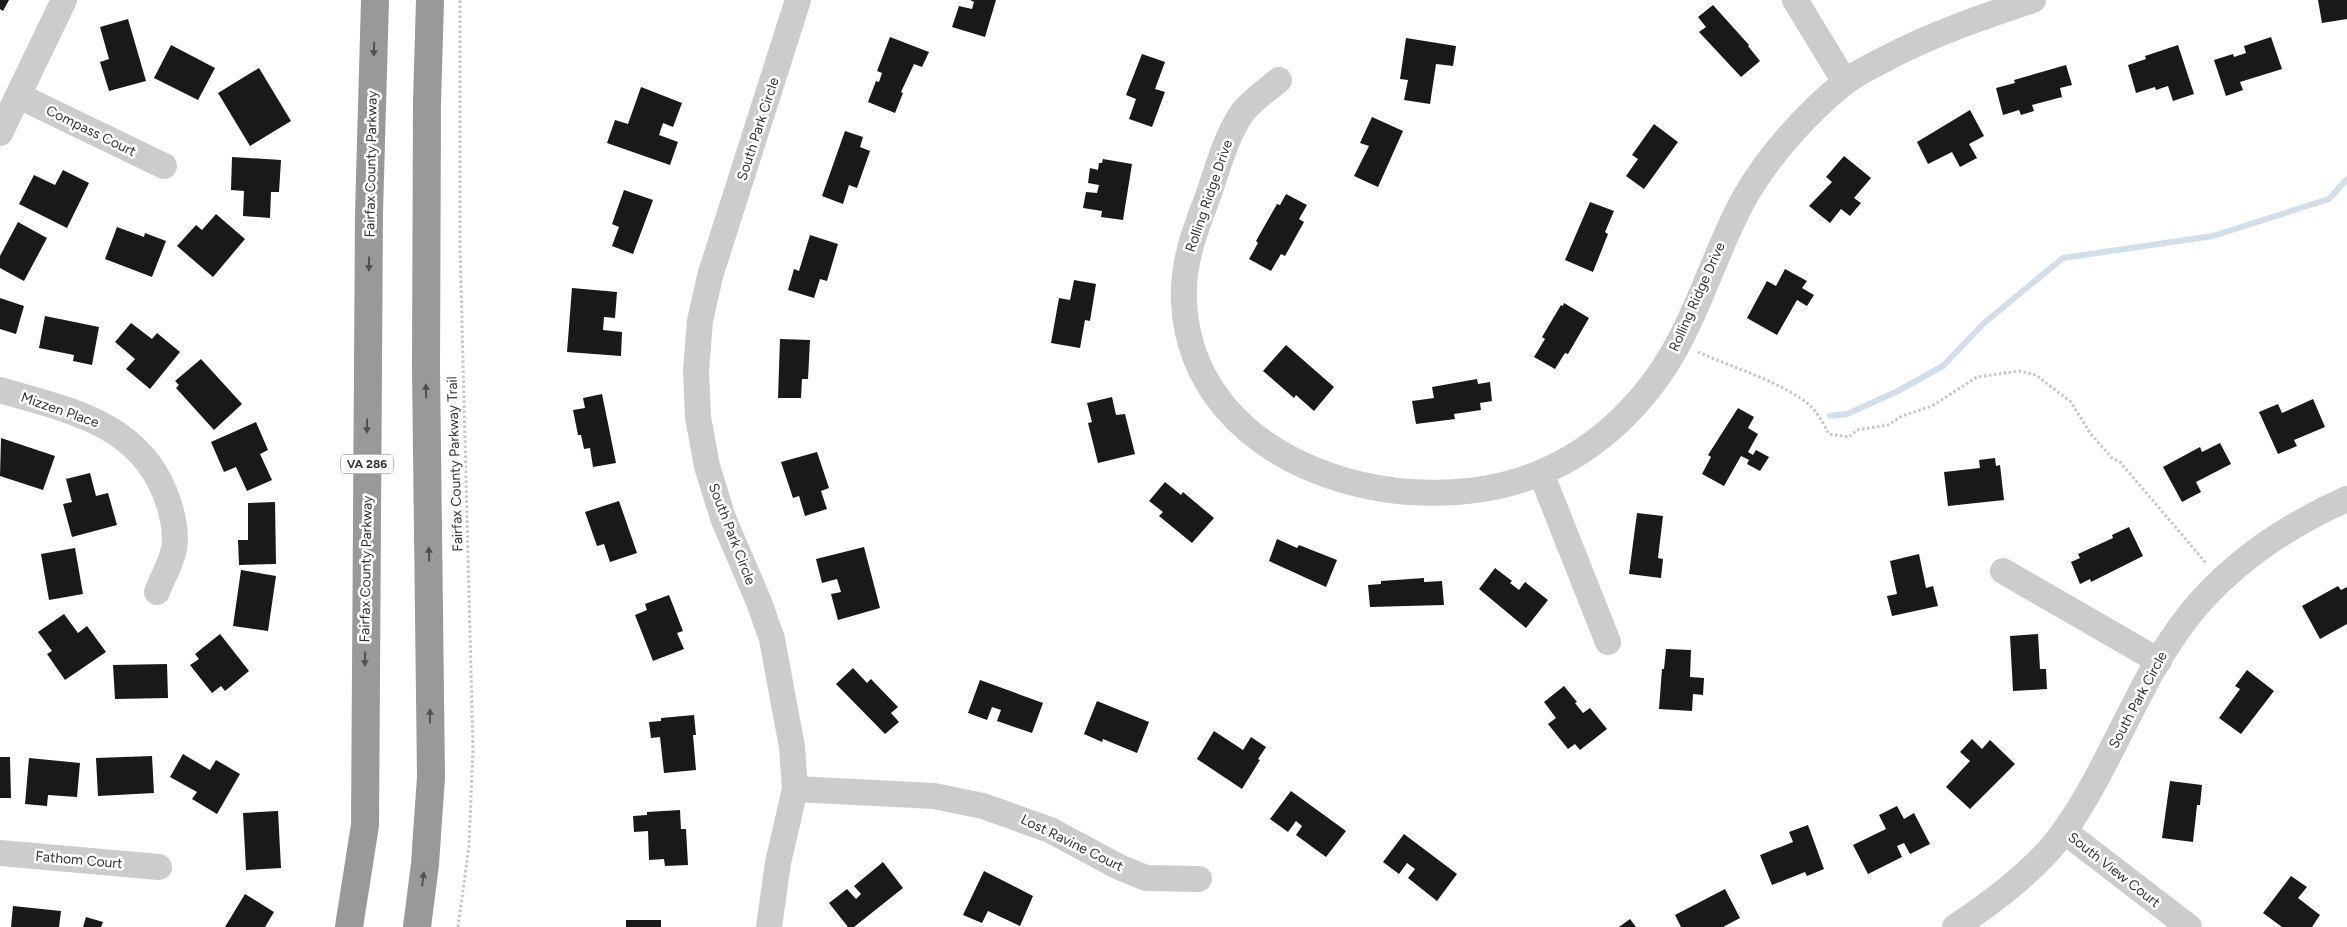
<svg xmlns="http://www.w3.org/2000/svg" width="2347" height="927" viewBox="0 0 2347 927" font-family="Figtree,sans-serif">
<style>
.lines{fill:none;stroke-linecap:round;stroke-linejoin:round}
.stream{stroke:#d0dfea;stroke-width:6}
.building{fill:#191919}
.path{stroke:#c6c6c6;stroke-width:3;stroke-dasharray:2.5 2.5;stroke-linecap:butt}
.minor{stroke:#ccc;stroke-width:26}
.highway{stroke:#999;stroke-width:28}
.oneway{fill:#515151}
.labels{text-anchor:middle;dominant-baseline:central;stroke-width:5;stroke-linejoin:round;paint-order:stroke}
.shield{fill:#fff;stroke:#707070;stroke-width:1}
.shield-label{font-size:12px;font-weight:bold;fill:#323232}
.street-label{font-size:14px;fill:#323232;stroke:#fff}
</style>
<rect width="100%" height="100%" fill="#fff"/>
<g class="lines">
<!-- stream -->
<polyline class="stream" points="1830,416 1847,414 1896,392 1943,366 1984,323 2063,258 2213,236 2329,199 2347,179"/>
</g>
<!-- building -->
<g class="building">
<polygon points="0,0 9,0 3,11 0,9"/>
<polygon points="970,0 996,0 985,37 952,27 959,6 972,9 974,2"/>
<polygon points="2318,0 2347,0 2347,19 2322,23"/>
<polygon points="1713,5 1749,45 1748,46 1760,61 1741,77 1699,32 1706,27 1698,17"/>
<polygon points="128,19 146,81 109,91 100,62 109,59 100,27"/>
<polygon points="890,37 929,52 922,67 914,64 901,92 903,93 895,113 868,102 876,81 879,82 882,73 877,71"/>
<polygon points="2271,37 2282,69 2240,82 2243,90 2226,96 2214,60 2233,54 2234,57 2246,53 2244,46"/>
<polygon points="1406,38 1456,46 1453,66 1436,64 1430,104 1404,100 1408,80 1400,79"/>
<polygon points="171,45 215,68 198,100 154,78"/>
<polygon points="2178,45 2194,94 2173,101 2168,86 2156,90 2155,87 2136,93 2128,65 2146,59 2145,56"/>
<polygon points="1142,54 1165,62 1155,89 1165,92 1152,127 1129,119 1136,99 1126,95"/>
<polygon points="2066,65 2072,85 2060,88 2062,97 2032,105 2034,111 2021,115 2019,110 2003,115 1996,88 2015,83 2014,80"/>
<polygon points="259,68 291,121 250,146 218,93"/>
<polygon points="641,87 682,103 673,127 663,123 659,135 678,142 670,165 607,143 615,120 628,124"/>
<polygon points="1970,110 1984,136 1969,144 1977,158 1960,167 1952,152 1928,164 1917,142"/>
<polygon points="1372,117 1403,131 1378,187 1354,176 1369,146 1360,143"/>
<polygon points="1654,124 1678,142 1644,189 1626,176 1638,159 1632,155"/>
<polygon points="845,131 863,137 860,147 870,151 857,188 849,185 843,204 822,196"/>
<polygon points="1844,156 1871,178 1854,198 1861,203 1850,216 1841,209 1830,223 1809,206 1832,182 1826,177"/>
<polygon points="232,157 281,160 279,192 271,192 270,218 243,216 244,191 231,190"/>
<polygon points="1103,159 1132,164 1123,220 1101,217 1102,211 1083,208 1086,192 1097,193 1099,185 1088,183 1090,168 1098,170 1099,163 1102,163"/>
<polygon points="63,170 89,183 67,228 19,204 34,175 55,185"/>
<polygon points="624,190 653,200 633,254 612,246 619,227 612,224"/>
<polygon points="1286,194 1307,205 1299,219 1304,222 1285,256 1281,254 1271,271 1249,259 1258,243 1256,241 1277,204 1280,205"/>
<polygon points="1590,202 1614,211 1605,232 1608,234 1593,272 1565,260"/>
<polygon points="216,214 245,239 213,277 177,246 196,225 202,230"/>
<polygon points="18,222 47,238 24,281 0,268 0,256"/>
<polygon points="117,227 144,237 145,233 166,241 152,277 105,259"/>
<polygon points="810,235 838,244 827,281 820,279 814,298 788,290 794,269 799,271"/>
<polygon points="1785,269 1807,281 1802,288 1814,295 1807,306 1797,300 1777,335 1747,318 1767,281 1776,286"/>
<polygon points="1074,280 1096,284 1090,321 1085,320 1080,348 1051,343 1059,298 1070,300"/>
<polygon points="572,288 617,292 615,318 604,317 603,330 622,332 621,356 567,352"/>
<polygon points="0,298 24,306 16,334 0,329"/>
<polygon points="1564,303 1589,318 1568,354 1565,353 1555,369 1534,357 1545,339 1542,337 1561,305 1563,306"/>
<polygon points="45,316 99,327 92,365 73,361 74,355 39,348"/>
<polygon points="131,323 152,339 157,333 180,352 150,389 126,369 135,359 115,342"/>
<polygon points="780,339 810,340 808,379 802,379 801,398 778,398"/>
<polygon points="1286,345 1334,387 1314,411 1296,395 1294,398 1263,371"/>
<polygon points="201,359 242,404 214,430 176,388 179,385 175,381"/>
<polygon points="1477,379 1478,384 1490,382 1492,401 1480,403 1481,410 1454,414 1455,419 1416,424 1412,401 1434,398 1432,387"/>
<polygon points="602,394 616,463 593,467 590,448 584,449 581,435 578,435 573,410 585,408 583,398"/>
<polygon points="1112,397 1116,415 1125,414 1135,454 1098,463 1088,423 1092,422 1087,403"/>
<polygon points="2313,399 2325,427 2294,440 2297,446 2278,454 2259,412 2278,404 2282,413"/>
<polygon points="1738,408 1754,417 1748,428 1758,434 1748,452 1753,455 1756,450 1769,457 1760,471 1747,464 1749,460 1741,456 1724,486 1702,474 1711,457 1708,455"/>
<polygon points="256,422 268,450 260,454 272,480 247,491 236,467 224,472 211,442"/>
<polygon points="1,438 55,456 43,490 0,476"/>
<polygon points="2220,443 2231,464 2196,482 2201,492 2182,502 2163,467 2200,447 2202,452"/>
<polygon points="817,452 829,488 821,491 827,509 805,516 799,496 793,498 781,462"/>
<polygon points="1995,458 1996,466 2000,465 2004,500 1948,506 1944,472 1980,468 1979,460"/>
<polygon points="90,473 96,496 108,493 117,525 72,537 63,504 72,502 66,479"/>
<polygon points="1165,482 1181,495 1183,492 1214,518 1192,543 1159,516 1163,512 1149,501"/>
<polygon points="619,501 637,553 610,562 604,544 597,546 585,512"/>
<polygon points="275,502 276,564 239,565 238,540 248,540 248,503"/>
<polygon points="1637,513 1663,516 1658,558 1663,559 1661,578 1629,574"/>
<polygon points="2129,527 2143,556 2091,582 2090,579 2080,584 2071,562 2080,558 2078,554 2113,538 2112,535"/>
<polygon points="1277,539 1297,548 1299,545 1337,560 1326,587 1269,561"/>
<polygon points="864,547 880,608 838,620 831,594 841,592 837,579 822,583 816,559"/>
<polygon points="75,548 83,594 49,600 41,554"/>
<polygon points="1919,554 1926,588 1933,586 1938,606 1892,616 1887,596 1897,594 1890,561"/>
<polygon points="1495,568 1512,581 1510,583 1519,590 1525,582 1548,600 1526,628 1479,589"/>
<polygon points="241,570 276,576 268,631 233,626"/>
<polygon points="1424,578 1424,582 1442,581 1444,605 1370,607 1368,585 1381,584 1381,581"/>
<polygon points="2338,586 2341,590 2347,587 2347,624 2320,639 2302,606"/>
<polygon points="669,595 683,631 677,633 684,649 653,661 635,615 647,610 645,604"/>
<polygon points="64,614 78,633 87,626 106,652 65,680 47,654 52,651 38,632"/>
<polygon points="220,634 249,671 225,691 221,686 212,693 190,665 199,659 195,654"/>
<polygon points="2038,634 2040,669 2046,669 2047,689 2013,691 2010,636"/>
<polygon points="1666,649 1691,650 1690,677 1704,678 1703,695 1693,694 1692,711 1659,709 1662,669 1664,669"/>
<polygon points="167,664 168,698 115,699 113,665"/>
<polygon points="853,668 867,683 871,679 898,707 891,713 899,722 885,734 836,684"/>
<polygon points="2247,670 2274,691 2241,734 2219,718 2240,689 2235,686"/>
<polygon points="980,680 1043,703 1032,733 997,721 1001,710 992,707 987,720 968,713"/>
<polygon points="1564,686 1577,702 1575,703 1583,713 1590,708 1607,729 1580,750 1575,744 1568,749 1548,724 1556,718 1544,702"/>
<polygon points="1097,701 1149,722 1137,753 1103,739 1102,742 1084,734"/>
<polygon points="694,715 696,735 693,735 696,770 664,773 660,737 651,738 649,722 661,721 661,718"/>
<polygon points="1214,731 1243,750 1251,737 1266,747 1258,759 1260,760 1242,789 1197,759"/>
<polygon points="1972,739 1982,749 1990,740 2015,764 1970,809 1946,787 1970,761 1960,752"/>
<polygon points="183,754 210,770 216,760 240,774 217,814 192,799 197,792 170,777"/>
<polygon points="152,756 154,793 98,796 96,758"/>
<polygon points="0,757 10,757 11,798 0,798"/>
<polygon points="29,758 80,763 77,797 48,795 47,806 25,804"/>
<polygon points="2170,781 2202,785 2200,805 2197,805 2193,842 2162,838"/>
<polygon points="1291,791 1346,831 1326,857 1296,835 1302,826 1296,821 1288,832 1270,819"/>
<polygon points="1897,806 1904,819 1914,813 1930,844 1910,854 1904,843 1897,846 1902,857 1868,874 1853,845 1886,829 1879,815"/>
<polygon points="680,810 681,829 686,829 688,865 665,866 664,859 649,860 648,831 634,832 633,816 647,815 647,812"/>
<polygon points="278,811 281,868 246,870 243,813"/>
<polygon points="1808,825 1824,869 1807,876 1805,872 1772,885 1760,855 1793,842 1789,832"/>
<polygon points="1404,834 1457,874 1437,901 1408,878 1415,869 1407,863 1399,874 1383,862"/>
<polygon points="883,862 903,888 854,927 848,927 829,903 847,889 856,899 861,894 854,886"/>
<polygon points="984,871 1033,896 1020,926 988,911 982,923 963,915"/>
<polygon points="2291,876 2307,887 2298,898 2320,915 2312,927 2282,927 2263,913"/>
<polygon points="1725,889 1740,918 1723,927 1681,927 1675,915"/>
<polygon points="245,894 274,912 265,927 225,927"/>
<polygon points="13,906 61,911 59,927 11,927"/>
<polygon points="86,917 103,922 101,927 83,927"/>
<polygon points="1630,919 1636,927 1619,927"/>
<rect x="626" y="920" width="35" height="7"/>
</g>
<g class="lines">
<!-- path -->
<g class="path">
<path d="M1698,352C1731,367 1779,381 1807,403C1817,411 1823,423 1829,434L1849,437L1857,430L1888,425L1902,416L1932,406L1977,377L2019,371L2036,375L2071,402L2090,433L2112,458L2120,462L2206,563"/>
<polyline points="458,927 469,846 473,749 460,247 460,0"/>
</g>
<!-- minor -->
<g class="minor">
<polyline points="1795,0 1845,82"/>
<path d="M1279,80C1267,90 1252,100 1242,113C1225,138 1217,171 1207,199C1194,233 1182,265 1184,302C1192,468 1408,528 1540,473C1599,449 1648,400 1678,344C1704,296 1719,243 1746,195C1770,154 1807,113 1844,83C1857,73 1873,65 1887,58C1934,33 1983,17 2033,0"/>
<polyline points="19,96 164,166"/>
<polyline points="0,133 64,0"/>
<path d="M0,390C66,410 136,421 165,493C172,511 177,530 174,549C171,564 162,578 157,592"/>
<polyline points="1541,473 1608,642"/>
<polyline points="2003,571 2159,661"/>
<polyline points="795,789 934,796 983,806 1050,830 1119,867 1146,878 1199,879"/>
<polyline points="2064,831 2189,927"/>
<polyline points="0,853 159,867"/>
<polyline points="769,927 778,863 795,789 792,747 772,639 759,602 723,518 707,466 698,417 696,371 700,321 710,276 798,0"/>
<path d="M1955,927C1993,902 2039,868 2065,830C2113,762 2138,679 2190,614C2232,562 2286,526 2347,499"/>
</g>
<!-- highway -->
<g class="highway">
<polyline points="349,927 365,825 369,213 375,0"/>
<polyline points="417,927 425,864 431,777 426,368 427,103 430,0"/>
</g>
</g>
<!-- one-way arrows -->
<defs><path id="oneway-solid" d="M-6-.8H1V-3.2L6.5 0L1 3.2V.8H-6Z" transform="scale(1.25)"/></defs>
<g class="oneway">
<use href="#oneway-solid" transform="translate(374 49) rotate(92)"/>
<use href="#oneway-solid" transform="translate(369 264) rotate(91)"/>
<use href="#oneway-solid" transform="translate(426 391) rotate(-91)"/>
<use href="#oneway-solid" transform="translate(367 426) rotate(91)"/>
<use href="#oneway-solid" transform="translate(429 554) rotate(-91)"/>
<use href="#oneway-solid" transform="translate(365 659) rotate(91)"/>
<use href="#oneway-solid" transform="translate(430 716) rotate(-90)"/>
<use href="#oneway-solid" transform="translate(423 879) rotate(-83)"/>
</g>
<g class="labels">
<!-- shield labels -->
<rect class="shield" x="341" y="454.5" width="52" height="19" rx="4"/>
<g class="shield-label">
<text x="367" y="464">VA 286</text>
</g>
<!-- street labels -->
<g class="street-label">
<text transform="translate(758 129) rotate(-72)">South Park Circle</text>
<text transform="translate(91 131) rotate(26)">Compass Court</text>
<text transform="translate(371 164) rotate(-89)">Fairfax County Parkway</text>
<text transform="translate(1209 196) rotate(-71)">Rolling Ridge Drive</text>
<text transform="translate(1697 297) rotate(-66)">Rolling Ridge Drive</text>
<text transform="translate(60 410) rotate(19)">Mizzen Place</text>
<text transform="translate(455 464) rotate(-92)">Fairfax County Parkway Trail</text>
<text transform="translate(732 534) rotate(69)">South Park Circle</text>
<text transform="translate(366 569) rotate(-89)">Fairfax County Parkway</text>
<text transform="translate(2138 700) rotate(-62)">South Park Circle</text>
<text transform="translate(1072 843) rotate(26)">Lost Ravine Court</text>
<text transform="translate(79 860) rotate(5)">Fathom Court</text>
<text transform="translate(2114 870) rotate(38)">South View Court</text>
</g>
</g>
</svg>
